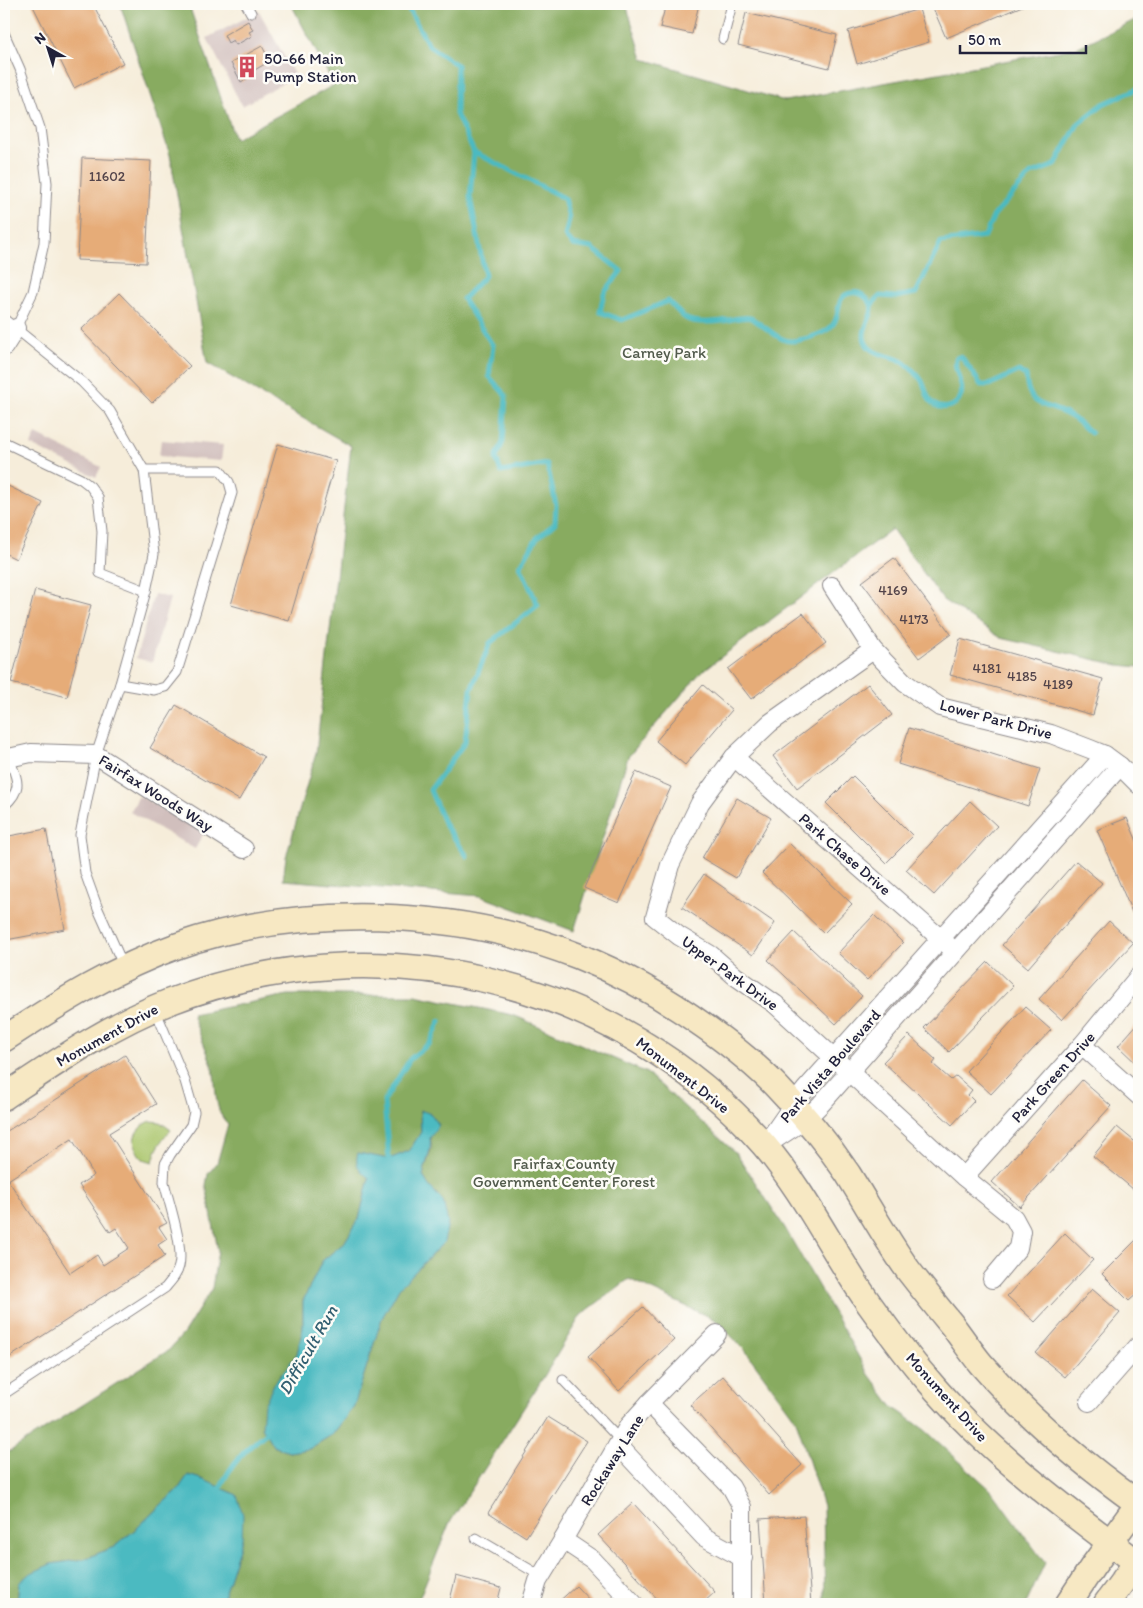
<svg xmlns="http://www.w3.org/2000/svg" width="1143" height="1608" viewBox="0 0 1143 1608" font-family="Itim,sans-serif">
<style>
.industrial{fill:#d1bfbd}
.green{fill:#abc66d;stroke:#667454}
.forest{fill:#88ab60;stroke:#55664e;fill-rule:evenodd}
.water{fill:#4bbac1;stroke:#366e7e}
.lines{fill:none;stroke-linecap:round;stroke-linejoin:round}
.stream{stroke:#4bbac1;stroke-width:5}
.building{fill:#e6ac78;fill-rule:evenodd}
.lane-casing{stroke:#8c888a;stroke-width:11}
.street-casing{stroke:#8c888a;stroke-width:20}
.secondary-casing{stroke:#8c888a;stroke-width:28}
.lane{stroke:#fff;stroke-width:9}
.street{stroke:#fff;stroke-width:18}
.secondary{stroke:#f7e8c3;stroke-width:25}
.labels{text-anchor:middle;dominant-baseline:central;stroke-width:5;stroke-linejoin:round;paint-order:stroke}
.number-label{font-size:14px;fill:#53444a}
.poi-label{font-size:16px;fill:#22223b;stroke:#fdfcf7;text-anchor:start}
.park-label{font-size:16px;fill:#525b4c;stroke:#fdfcf7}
.street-label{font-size:16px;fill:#22223b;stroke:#fdfcf7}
.water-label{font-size:18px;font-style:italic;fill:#325f71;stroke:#fdfcf7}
</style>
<rect width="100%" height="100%" fill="#fdfcf7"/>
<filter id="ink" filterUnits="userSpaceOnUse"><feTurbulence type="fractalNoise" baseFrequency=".02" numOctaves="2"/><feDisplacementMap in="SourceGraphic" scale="10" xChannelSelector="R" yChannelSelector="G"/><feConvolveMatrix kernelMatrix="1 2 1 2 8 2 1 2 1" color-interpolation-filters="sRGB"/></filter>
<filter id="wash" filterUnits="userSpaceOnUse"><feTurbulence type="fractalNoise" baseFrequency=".0096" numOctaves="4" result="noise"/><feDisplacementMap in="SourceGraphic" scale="20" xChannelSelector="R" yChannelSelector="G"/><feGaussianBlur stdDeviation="1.12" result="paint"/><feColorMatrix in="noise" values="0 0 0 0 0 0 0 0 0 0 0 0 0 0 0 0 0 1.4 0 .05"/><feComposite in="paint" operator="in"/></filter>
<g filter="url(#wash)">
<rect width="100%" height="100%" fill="#f6edda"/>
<!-- industrial -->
<g class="industrial">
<polygon points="259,11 295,76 242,106 207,38"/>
<polygon points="36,434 101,467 96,477 31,445"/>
<polygon points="161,440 223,445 221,461 159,456"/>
<polygon points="154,594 170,598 152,662 136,658"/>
<polygon points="139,796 204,833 195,849 130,812"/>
</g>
<!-- green -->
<path class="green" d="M151,1121L160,1122L171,1130C162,1140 156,1148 153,1162L143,1159C129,1145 132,1129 151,1121Z"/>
<!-- forest -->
<g class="forest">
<polygon points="120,4 191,4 190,8 235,139 334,85 291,4 626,4 643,59 785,101 1076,48 1139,18 1139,667 1118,665 1001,638 943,600 892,529 700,673 628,757 574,931 480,896 283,880 286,857 316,753 351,446 207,363 170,155"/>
<path d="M288,995H415L513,1015L647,1073L736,1153L785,1228L868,1373L893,1407L925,1430L991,1490L1045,1563L1026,1604H825L823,1506L796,1420L744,1349L715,1320L629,1279L581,1315L545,1375L449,1524L417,1604H221L242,1539L236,1495L204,1480L188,1475L177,1491L164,1502L136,1529L114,1547L84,1559L51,1564L19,1583L17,1604H4V1455L169,1350L184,1333L212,1288L218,1251L206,1185L208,1174L217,1163L228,1124C212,1109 218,1086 212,1065C206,1048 198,1031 192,1014ZM420,1110C424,1121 433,1137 431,1149C429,1158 425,1166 423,1176L429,1186L443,1201L444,1242L399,1288L382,1318L354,1406L333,1434L309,1449L289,1452L273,1446L262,1427L274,1384L297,1354L303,1328V1301L322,1261L344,1243L359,1219L369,1178L358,1153L389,1159L409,1151L421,1132Z"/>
</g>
<!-- water -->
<g class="water">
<path d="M420,1110L431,1114L439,1125L430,1138C432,1151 425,1163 423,1176L429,1186L443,1201L448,1223L444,1242L399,1288L382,1318L354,1406L333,1434L309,1449L289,1452L273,1446L262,1427L264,1405L274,1384L297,1354L303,1328V1301L322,1261L344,1243L359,1219L369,1178C360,1171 354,1165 358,1153L389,1159L409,1151L421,1132Z"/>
<polygon points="188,1475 204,1480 237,1495 243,1515 242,1539 221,1604 17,1604 19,1583 29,1574 51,1564 84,1559 114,1547 136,1529 164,1502 177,1491"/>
</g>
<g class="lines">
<!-- stream -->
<g class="stream">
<polyline points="406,4 429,46 457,65 456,114 474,152 470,197 485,276 463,299 493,346 489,376 506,396 503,442 496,458 501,472 547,464 556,505 555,523 537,538 520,566 538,605 490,643 471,690 465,742 430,790 445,825 467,856"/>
<path d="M474,152L564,198L569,219L565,236L573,245L592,248L621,271L604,293L600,312L622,320L668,301C674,306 680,316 687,319C696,324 719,322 728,320C734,319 745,316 751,318C754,319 758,323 760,324C782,339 783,346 811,337C820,334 829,331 834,323C841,312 835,296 851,293C856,292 861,293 865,297C883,310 859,325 865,341C871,357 892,354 903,362C911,368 917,373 922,381C925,387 926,393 929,399C937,411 953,410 960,398C965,388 958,378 956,369C955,365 956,361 956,358L961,356L981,385H989L1019,371L1026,376C1028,412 1050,402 1073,418C1079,422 1085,428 1091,433"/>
<polyline points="872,304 880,296 896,297 916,293 941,242 985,236 994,215 1031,174 1055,165 1078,124 1103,104 1139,88"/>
<polyline points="388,1166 389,1159 384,1101 410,1059 430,1043 440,1021"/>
<path d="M218,1492C232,1461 245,1450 271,1429"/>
<polyline points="8,1604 17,1603 25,1604"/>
</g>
</g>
<g id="blocks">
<!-- building -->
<g class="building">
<polygon points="32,4 93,4 123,63 74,88"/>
<polygon points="666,4 699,4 692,34 660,27"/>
<polygon points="943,4 1027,4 946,38 933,8"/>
<polygon points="919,9 929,42 857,64 848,31"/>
<polygon points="746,13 837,35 829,68 738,45"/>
<polygon points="248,21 253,30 249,32 252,36 236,45 233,40 228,43 224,35"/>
<polygon points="262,46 270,61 253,71 255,74 241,82 231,63"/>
<polygon points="82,158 151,161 146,263 77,260"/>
<polygon points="119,293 190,366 152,403 81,330"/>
<polygon points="278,444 336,461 289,621 231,605"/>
<polygon points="4,484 43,503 16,559 4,553"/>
<polygon points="894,558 951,634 919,658 862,582"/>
<polygon points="35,590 91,605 67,697 11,683"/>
<polygon points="803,613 826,643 751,699 728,669"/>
<polygon points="960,639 1103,679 1093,715 950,675"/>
<polygon points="868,684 892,715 797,788 773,756"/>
<polygon points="703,685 732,710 685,765 656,741"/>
<polygon points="176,705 264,757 239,800 150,748"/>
<polygon points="909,728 1040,769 1028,806 898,764"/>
<polygon points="636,772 671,787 619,903 584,888"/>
<polygon points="853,776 913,836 886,863 826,803"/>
<polygon points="737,798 771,818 736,878 702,858"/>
<polygon points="970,801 997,826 934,895 906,870"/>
<polygon points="1127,818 1139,846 1139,923 1137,924 1097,830"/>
<polygon points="46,829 65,929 6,940 4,927 4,837"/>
<polygon points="790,844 852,904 824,933 762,873"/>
<polygon points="1076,861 1102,883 1028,968 1002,945"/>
<polygon points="704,874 775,923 753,955 682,907"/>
<polygon points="874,915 903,943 867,980 838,953"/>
<polygon points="1109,921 1133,943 1062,1020 1039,999"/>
<polygon points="794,932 862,996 836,1024 768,960"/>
<polygon points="988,962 1013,986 949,1052 924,1028"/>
<polygon points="1025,1007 1051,1030 991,1094 966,1071"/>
<polygon points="1139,1022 1139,1066 1118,1046"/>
<polygon points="909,1035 936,1060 933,1064 951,1080 956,1076 972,1090 968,1095 974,1101 952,1125 883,1062"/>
<path d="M125,1055L156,1104L109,1133L167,1223L159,1227L167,1239L158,1245L165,1256L4,1361V1133ZM72,1139L94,1175L79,1185L110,1232L116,1228L129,1248L103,1265L97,1255L70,1273L8,1180Z"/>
<polygon points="1082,1080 1111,1106 1020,1207 992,1182"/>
<polygon points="1117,1127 1139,1145 1139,1194 1093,1156"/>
<polygon points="1065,1233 1093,1260 1035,1322 1007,1296"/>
<polygon points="1139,1237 1139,1292 1129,1301 1102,1274"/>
<polygon points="1092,1289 1120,1313 1065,1377 1036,1353"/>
<polygon points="643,1307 674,1340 619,1391 588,1357"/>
<polygon points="723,1376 802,1465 769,1495 690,1405"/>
<polygon points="548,1417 587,1441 526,1537 488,1513"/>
<polygon points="633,1503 715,1592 702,1604 662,1604 598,1535"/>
<polygon points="804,1516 811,1604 766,1604 760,1519"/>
<polygon points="456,1576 501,1588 497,1604 449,1604"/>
<polygon points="576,1586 593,1604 556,1604"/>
</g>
</g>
</g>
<g filter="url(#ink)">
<use href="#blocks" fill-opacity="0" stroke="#8c888a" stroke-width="1"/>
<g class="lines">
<!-- lane casing -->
<g class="lane-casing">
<g id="lane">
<polyline points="246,4 251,13"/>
<polyline points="4,33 20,69 40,128 47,183 44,243 33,292 16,328"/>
<polyline points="723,39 732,4"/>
<polyline points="4,319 82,382 110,411 144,470 154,554 146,591 120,684 96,755 80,835 85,873 98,909 124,967"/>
<polyline points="4,442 81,479 90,486 98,497 102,531 100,573 146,591"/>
<polyline points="120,684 154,690 165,687 177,672 232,493 229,482 220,470 144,470"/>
<path d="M4,806C24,788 17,780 9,758"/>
<polyline points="563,1380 621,1441"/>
<path d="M4,1394L165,1288C171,1281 177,1275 179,1266C184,1247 169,1203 164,1182L165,1164L170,1155L191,1125L194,1112L185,1081L155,1009"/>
<polyline points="476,1538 541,1576"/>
</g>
</g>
<!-- street casing -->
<g class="street-casing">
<g id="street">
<polyline points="4,347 16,328"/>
<polyline points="832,586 873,650 905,683 940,707 1051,734 1090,749 1105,755 1120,766 1139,785"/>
<polyline points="873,650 770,723 734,757 700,803 670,865 655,917 679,936 711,955 735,976 775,1004 964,1177 1014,1218 1021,1231 1018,1248 992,1279"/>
<polyline points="734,757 950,947"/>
<polyline points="4,759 31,753 96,755 244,849"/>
<polyline points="1082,1045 1139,1096"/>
<polyline points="770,1138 793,1105 805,1090 1105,755"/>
<polyline points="765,1146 806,1119 821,1104 1120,766"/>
<polyline points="964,1177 1082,1045 1139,976"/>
<polyline points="1089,1402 1139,1345"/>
<polyline points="649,1403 731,1487 742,1507 742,1604"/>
<polyline points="619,1446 704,1537 743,1558"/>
<polyline points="563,1540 593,1560 634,1604"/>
<polyline points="531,1604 538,1581 563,1540 629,1425 649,1403 717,1334"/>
</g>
</g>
<!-- secondary casing -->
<g class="secondary-casing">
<g id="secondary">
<path d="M4,1039C59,1003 115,968 177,946C300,903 457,908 578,956C624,974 667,999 707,1028C732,1046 756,1065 777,1087C803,1114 827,1143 848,1174C868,1206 886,1239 908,1270C922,1288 937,1307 952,1325C962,1338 971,1352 981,1364C1027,1417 1083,1464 1139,1504"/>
<path d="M4,1097C57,1062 110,1025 169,1002C376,921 618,978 764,1145C806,1194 833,1253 870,1305C888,1330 906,1355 926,1378C986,1450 1064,1508 1139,1564"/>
<polyline points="1068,1604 1093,1566 1139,1503"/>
<polyline points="1106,1604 1139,1559"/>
</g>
</g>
<!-- lane -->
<use href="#lane" class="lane"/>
<!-- street -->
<use href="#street" class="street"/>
<!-- secondary -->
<use href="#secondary" class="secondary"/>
</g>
</g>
<!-- icons -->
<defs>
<g id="building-bare" transform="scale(1.725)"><path d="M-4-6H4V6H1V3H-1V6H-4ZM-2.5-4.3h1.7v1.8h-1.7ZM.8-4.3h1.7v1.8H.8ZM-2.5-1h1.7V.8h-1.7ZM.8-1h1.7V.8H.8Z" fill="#d1495b" stroke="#fdfcf7" stroke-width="2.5" paint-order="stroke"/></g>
</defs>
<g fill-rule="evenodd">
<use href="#building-bare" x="247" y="67"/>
</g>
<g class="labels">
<!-- number labels -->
<g class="number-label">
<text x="107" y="176">11602</text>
<text x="893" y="590">4169</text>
<text x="914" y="619">4173</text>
<text x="987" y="668">4181</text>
<text x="1022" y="676">4185</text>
<text x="1058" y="684">4189</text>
</g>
<!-- poi labels -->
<g class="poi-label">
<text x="264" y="58">50-66 Main<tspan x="264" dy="18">Pump Station</tspan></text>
</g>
<!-- park labels -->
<g class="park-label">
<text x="664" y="352">Carney Park</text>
<text x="564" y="1163">Fairfax County<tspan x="564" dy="18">Government Center Forest</tspan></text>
</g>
<!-- street labels -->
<g class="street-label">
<text transform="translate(996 719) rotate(15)">Lower Park Drive</text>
<text transform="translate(156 793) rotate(32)">Fairfax Woods Way</text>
<text transform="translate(845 854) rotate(41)">Park Chase Drive</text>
<text transform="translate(730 973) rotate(36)">Upper Park Drive</text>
<text transform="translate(107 1035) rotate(-29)">Monument Drive</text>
<text transform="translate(830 1066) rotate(-49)">Park Vista Boulevard</text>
<text transform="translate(683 1075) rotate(38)">Monument Drive</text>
<text transform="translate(1053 1077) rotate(-48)">Park Green Drive</text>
<text transform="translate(947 1397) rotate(48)">Monument Drive</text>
<text transform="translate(612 1460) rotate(-58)">Rockaway Lane</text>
</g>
<!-- water labels -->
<g class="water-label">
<text transform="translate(308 1350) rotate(-60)">Difficult Run</text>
</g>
</g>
<!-- margin -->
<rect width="1143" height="1608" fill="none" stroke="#fdfcf7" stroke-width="20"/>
<!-- north arrow -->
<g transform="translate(48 48) rotate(321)" stroke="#fdfcf7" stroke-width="4" paint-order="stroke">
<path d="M0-4L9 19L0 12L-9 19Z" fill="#22223b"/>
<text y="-8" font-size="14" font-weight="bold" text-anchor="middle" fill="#22223b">N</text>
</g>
<!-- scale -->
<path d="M960 45v8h126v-8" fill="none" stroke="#22223b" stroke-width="2.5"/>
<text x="968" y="45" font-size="15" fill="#22223b" stroke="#fdfcf7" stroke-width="4" paint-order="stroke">50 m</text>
</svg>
